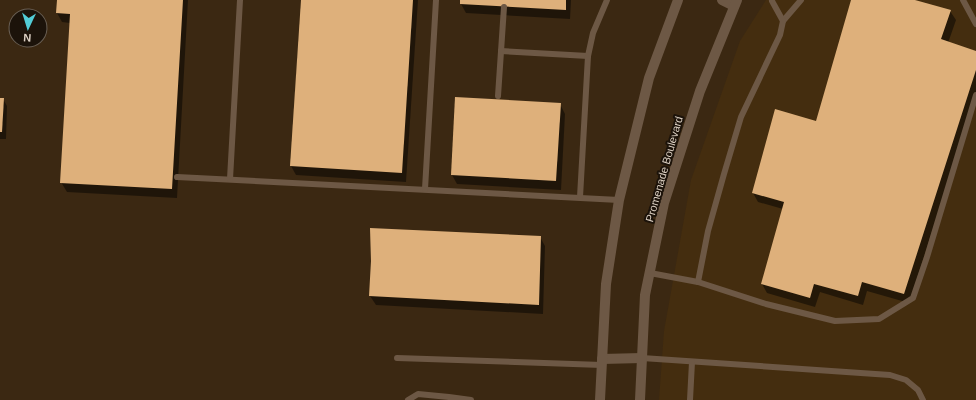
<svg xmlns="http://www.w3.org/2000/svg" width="976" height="400" viewBox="0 0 976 400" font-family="Arial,sans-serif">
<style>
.built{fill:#442d0f}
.shadow{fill:#0007}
.building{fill:#deb07b}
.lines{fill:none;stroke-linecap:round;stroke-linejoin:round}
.service{stroke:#6d5845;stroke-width:6}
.minor{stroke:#6d5845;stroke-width:10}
.labels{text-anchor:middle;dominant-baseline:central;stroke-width:4;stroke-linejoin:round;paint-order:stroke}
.street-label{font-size:11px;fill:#ddd1c4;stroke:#1c130a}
</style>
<rect width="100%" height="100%" fill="#3b2812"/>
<!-- built -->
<polygon class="built" points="766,0 976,0 976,400 659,400 664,331 691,180 740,41"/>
<!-- shadow -->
<g class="shadow">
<polygon points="58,0 188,0 177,198 67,192 61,182 70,23 62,22 57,13"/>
<polygon points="302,0 418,0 406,182 296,175 291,166"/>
<polygon points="461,0 571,0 570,19 466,13 461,4"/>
<polygon points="852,0 916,0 915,1 950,11 956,20 948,43 976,52 976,95 909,303 867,291 863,305 820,292 815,307 767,293 762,284 783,209 758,202 753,193 817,122"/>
<polygon points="456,98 560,104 565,114 561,190 457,184 452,175"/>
<polygon points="0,99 3,99 7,106 6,139 0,139"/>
<polygon points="540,237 545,246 543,314 376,305 370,296"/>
</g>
<!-- building -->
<g class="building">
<polygon points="57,0 183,0 172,189 60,183 70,14 56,13"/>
<polygon points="301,0 413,0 402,173 290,166"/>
<polygon points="460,0 566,0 566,10 460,4"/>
<polygon points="851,0 915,0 951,10 941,39 976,51 976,70 904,294 862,282 858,296 814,284 810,298 761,284 784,202 752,193 775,109 816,121"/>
<polygon points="455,97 561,103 556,181 451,175"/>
<polygon points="0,98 4,98 2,132 0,132"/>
<polygon points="370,228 541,236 539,305 369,296 371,261"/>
</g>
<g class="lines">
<!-- service -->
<g class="service">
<polyline points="963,0 976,24"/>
<polyline points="783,21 801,0"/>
<polyline points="501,51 588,56"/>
<polyline points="498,96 504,7"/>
<polyline points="177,177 619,200"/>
<polyline points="230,179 240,0"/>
<polyline points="425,189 436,0"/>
<polyline points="580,197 588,56 593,33 607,0"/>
<polyline points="650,273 698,282 766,304 835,321 879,319 913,298 927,257 976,95"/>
<polyline points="698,282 708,231 724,174 741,117 780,35 783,21 772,1"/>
<polyline points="397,358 602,365"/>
<polyline points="642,358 890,375 906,380 918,390 923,400"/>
<polyline points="408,400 418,394 449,397 471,400"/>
<polyline points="690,400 692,362"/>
</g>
<!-- minor -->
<g class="minor">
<polyline points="722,0 734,6"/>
<polyline points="602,359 642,358"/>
<polyline points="600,400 606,284 619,200 649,78 678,0"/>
<polyline points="640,400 645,295 664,203 700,91 737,0"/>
</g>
</g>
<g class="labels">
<!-- street labels -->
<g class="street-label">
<text transform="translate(664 169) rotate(-74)">Promenade Boulevard</text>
</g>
</g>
<!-- north arrow -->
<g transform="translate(28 28) rotate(184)"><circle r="19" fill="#1c130a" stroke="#695f54"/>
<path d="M0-3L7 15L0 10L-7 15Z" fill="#52ccd6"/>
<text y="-6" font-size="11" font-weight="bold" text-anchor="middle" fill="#ddd1c4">N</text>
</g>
</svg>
